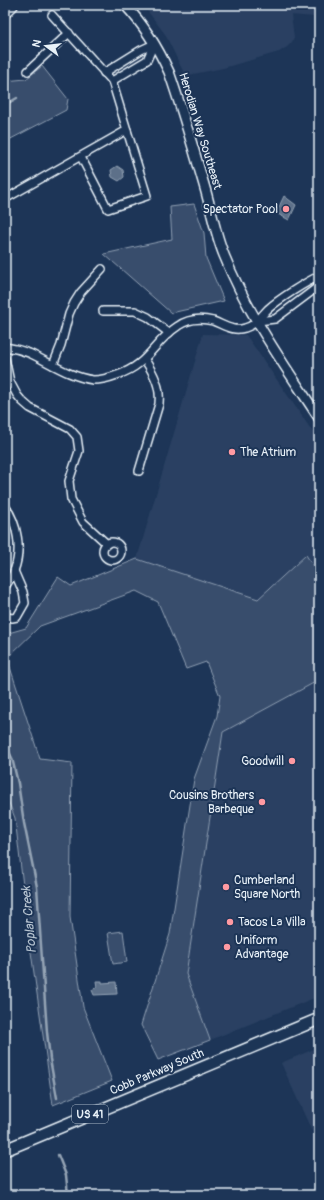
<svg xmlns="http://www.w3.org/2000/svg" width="324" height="1200" viewBox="0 0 324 1200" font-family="Pangolin,sans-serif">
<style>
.built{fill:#2a4162}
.green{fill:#374d6c;stroke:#909fb2}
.water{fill:#5d7089;stroke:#95a4b5}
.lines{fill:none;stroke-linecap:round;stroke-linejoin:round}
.stream{stroke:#95a4b5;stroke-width:2.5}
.minor-casing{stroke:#e8f1f8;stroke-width:10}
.tertiary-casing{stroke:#e8f1f8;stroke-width:12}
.secondary-casing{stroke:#e8f1f8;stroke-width:13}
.primary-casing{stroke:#e8f1f8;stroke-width:14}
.minor{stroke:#1d3557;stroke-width:7}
.tertiary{stroke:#1d3557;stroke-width:9}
.secondary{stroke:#1d3557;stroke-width:10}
.primary{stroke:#1d3557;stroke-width:11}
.poi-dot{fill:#ff9aa2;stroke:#1d3557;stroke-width:1.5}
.labels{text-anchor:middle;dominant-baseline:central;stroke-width:4;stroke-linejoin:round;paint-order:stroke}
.shield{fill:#1d3557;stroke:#abb9c8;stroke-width:1}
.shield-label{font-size:11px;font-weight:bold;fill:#e8f1f8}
.street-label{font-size:12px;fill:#e8f1f8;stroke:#1d3557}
.poi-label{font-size:12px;fill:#e8f1f8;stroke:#1d3557;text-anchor:start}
.water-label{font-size:13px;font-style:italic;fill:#b7c4d1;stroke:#1d3557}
</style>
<rect width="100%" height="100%" fill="#1d3557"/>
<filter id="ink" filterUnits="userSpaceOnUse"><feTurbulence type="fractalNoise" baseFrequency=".025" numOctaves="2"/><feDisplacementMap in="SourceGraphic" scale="8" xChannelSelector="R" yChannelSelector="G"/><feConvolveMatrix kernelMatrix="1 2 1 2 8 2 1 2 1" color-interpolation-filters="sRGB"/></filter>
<g filter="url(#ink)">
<!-- built -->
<g class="built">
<polygon points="143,5 318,5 315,17 291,15 294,37 292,42 287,47 279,52 223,68 188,75 184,73 165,34"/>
<polygon points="203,334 246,335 319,441 319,575 306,555 258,599 137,559"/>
<polygon points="319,680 319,996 210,1040 186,974 223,732"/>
<polygon points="319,1047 319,1142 315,1138 281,1063"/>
</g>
<!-- green -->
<g class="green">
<polygon points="42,66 68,99 66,110 5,142 5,81 26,79"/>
<polygon points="194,204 204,233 206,258 224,301 171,313 104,254 172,239 170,207"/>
<polygon points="306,555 319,575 319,680 223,732 186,974 210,1040 158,1060 141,1025 170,934 194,779 217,716 220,696 206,662 186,669 158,602 136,591 40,626 7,658 40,759 72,763 70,917 83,1007 112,1081 53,1105 30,945 15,818 5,793 5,634 26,628 58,577 71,586 137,559 258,599"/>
<polygon points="123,931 127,962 113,964 108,933"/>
</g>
<!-- water -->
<g class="water">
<polygon points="117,166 123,170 124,177 119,181 112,177 111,170"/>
<polygon points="284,196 296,205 289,220 276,213"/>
<polygon points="96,981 102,981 102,983 116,982 117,994 94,995 92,990 97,987"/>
</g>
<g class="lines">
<!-- stream -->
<g class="stream">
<polyline points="5,105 17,98"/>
<polyline points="5,743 12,758 18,783 24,823 37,887 47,1032 50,1059 57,1098"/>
<polyline points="58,1155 66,1175 68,1195"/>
</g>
<!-- minor casing -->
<g class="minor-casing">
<g id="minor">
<polyline points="52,15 112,81 147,196 108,209 81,157"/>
<polyline points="28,71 69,33"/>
<polyline points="104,73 141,50 154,44"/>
<polyline points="112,81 147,60 154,44"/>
<polyline points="5,199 127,130"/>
<polyline points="103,311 135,311 148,317 169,333"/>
<polyline points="258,321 275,319 319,286"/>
<path d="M5,347C13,348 21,350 29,353C49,362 70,377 93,380C101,380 109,378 117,375C149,365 153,342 178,326C188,319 201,318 213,321C224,325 233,332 245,328C256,325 260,317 268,309C279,299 306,282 319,276"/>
<polyline points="5,358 10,382 17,395 22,401 30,408 70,429 77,437 79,451 69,481 71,499 83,522 107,544"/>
<polyline points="53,365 61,345 69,314 74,303 81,292 102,269"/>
<path d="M139,471L159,404C161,387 154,374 145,360"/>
<path d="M5,506C18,524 22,550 14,571C12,577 8,582 5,587"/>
<circle cx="112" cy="551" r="9"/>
<polyline points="5,616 12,618 17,617 25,603 23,592 14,571"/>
</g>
</g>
<!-- tertiary casing -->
<g class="tertiary-casing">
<path id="tertiary" d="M125,5C144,25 158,48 169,72C182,109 193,147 204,185C211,208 215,233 224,255C247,313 285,366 319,418"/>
</g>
<!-- secondary casing -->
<g class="secondary-casing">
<polyline id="secondary" points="5,13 13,5"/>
</g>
<!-- primary casing -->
<g class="primary-casing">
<polyline id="primary" points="5,1150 319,1019"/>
</g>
<!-- minor -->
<use href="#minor" class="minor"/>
<!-- tertiary -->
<use href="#tertiary" class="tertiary"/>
<!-- secondary -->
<use href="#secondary" class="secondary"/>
<!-- primary -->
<use href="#primary" class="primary"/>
</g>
</g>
<!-- markers -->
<g class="poi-dot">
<circle cx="286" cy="209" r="4"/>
<circle cx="232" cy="452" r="4"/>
<circle cx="292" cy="761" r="4"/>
<circle cx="262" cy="802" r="4"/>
<circle cx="226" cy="887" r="4"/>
<circle cx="230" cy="922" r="4"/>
<circle cx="227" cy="947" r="4"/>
</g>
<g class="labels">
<!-- shield labels -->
<rect class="shield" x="72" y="1105" width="36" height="18" rx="3"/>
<g class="shield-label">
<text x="90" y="1114">US 41</text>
</g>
<!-- street labels -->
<g class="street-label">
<text transform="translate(200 131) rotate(73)">Herodian Way Southeast</text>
<text transform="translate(157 1072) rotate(-23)">Cobb Parkway South</text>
</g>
<!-- poi labels -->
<g class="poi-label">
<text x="278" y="209" text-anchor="end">Spectator Pool</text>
<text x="240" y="452">The Atrium</text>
<text x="284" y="761" text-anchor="end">Goodwill</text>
<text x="254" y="795" text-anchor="end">Cousins Brothers<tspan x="254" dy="14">Barbeque</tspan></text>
<text x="234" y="880">Cumberland<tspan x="234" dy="14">Square North</tspan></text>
<text x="238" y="922">Tacos La Villa</text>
<text x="235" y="940">Uniform<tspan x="235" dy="14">Advantage</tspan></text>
</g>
<!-- water labels -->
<g class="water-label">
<text transform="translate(29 920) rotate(-95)">Poplar Creek</text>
</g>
</g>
<!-- margin -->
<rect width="324" height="1200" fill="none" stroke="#1d3557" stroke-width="20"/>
<rect x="10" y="10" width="304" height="1180" fill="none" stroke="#e8f1f8" stroke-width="1.5" filter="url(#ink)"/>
<!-- north arrow -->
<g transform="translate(46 46) rotate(285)" stroke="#1d3557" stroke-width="3" paint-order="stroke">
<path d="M0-3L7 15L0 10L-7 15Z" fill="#e8f1f8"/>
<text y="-6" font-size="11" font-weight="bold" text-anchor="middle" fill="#e8f1f8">N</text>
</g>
</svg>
